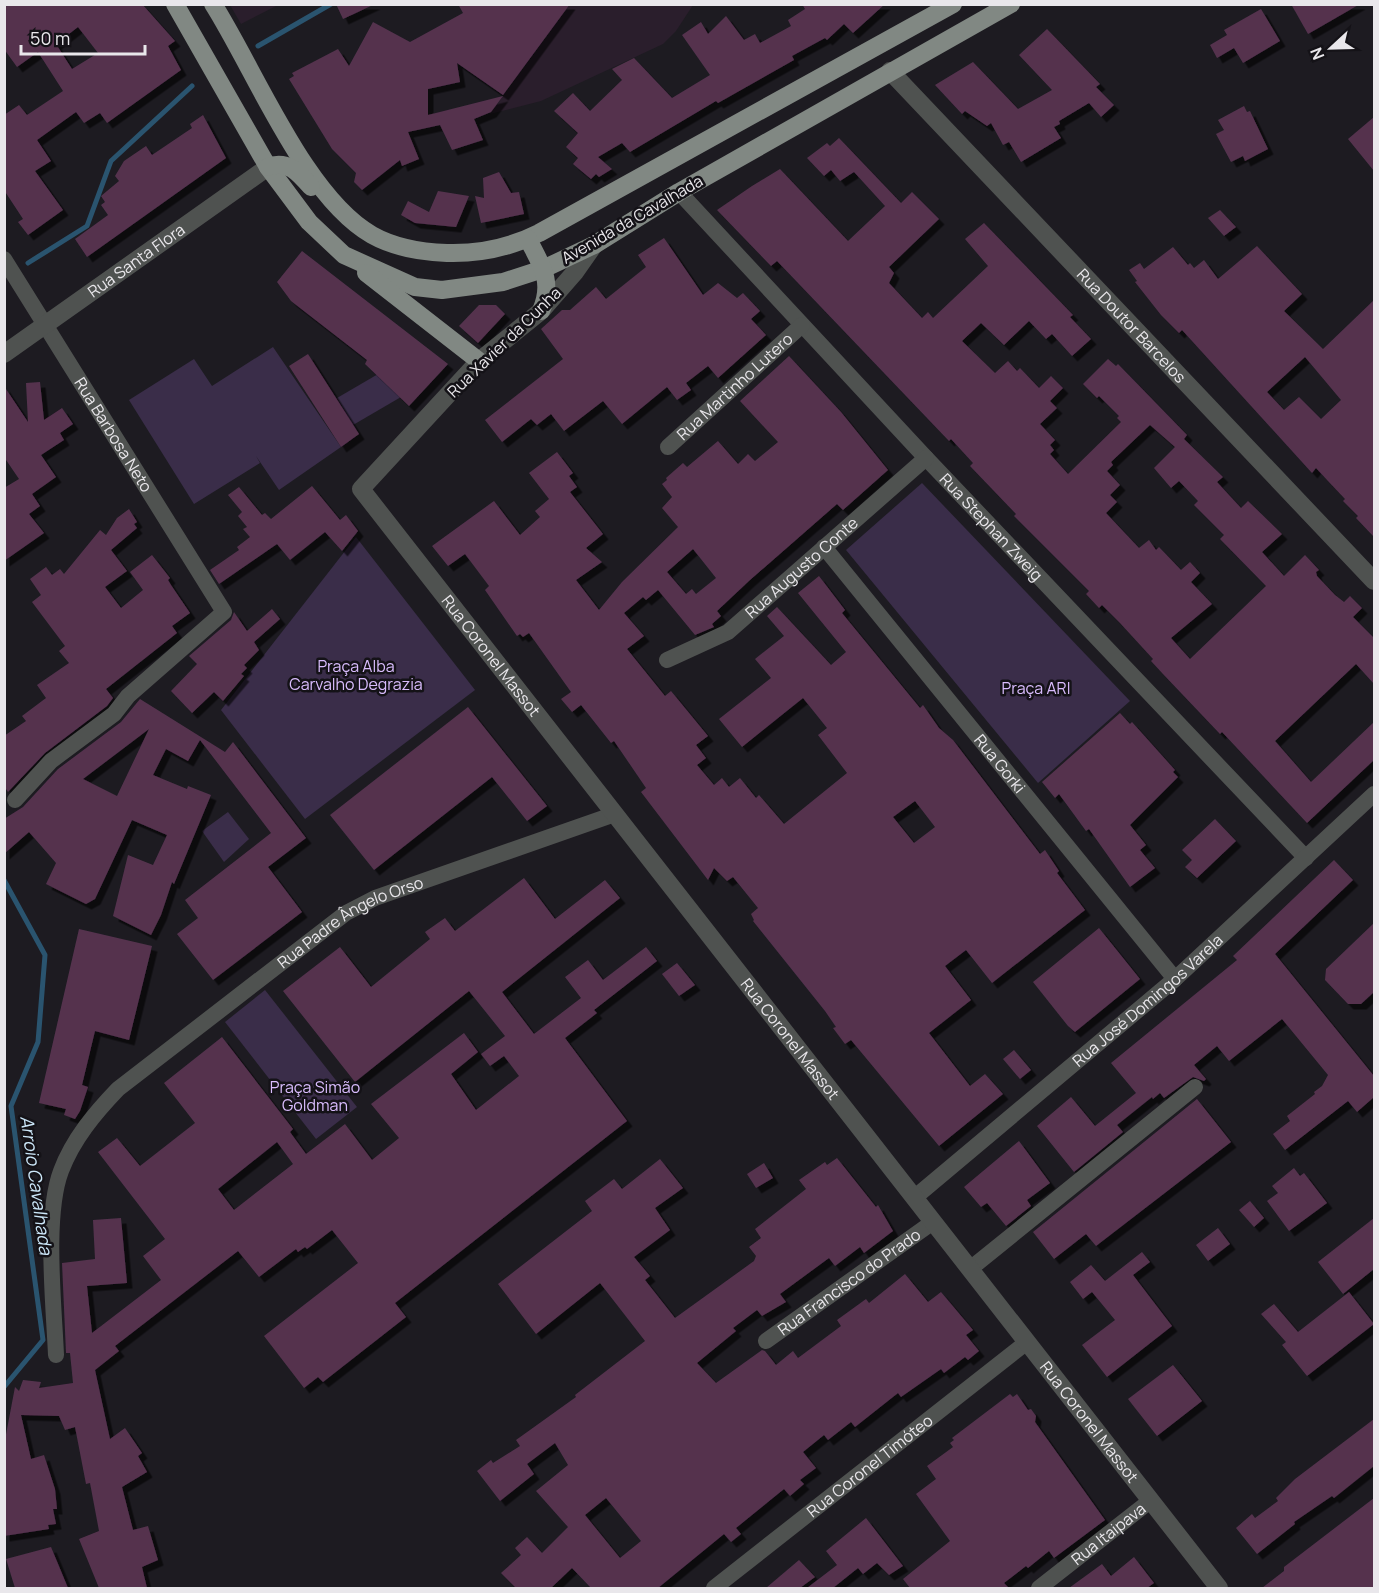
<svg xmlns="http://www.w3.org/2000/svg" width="1379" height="1593" viewBox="0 0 1379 1593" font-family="Manrope,sans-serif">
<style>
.education{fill:#2a1e2c}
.green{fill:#3a2d49}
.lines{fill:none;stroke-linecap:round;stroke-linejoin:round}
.stream{stroke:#2a546f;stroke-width:5}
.building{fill:#54324e;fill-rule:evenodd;filter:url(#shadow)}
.minor{stroke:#4f5250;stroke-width:16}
.tertiary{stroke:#4f5250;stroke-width:18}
.primary{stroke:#818883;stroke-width:18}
.labels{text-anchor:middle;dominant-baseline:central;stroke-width:5;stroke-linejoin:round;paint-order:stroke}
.street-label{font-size:16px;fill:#e9e7eb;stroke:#141217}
.park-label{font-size:16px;fill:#d9bcfd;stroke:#141217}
.water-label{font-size:18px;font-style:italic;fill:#cce7f9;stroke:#141217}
</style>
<defs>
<filter id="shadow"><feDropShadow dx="5.5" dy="5.5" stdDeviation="0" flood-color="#0009"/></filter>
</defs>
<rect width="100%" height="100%" fill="#1d1b21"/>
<!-- education -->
<g class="education">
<polygon points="230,5 278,5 241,24"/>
<polygon points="569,5 693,5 676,31 663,44 541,101 490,114"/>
</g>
<!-- green -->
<g class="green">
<polygon points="273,347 341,447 279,490 256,456 260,463 194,504 129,400 194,359 212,386"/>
<polygon points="385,370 401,397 353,425 337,398"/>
<polygon points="922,483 1130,701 1038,783 846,550"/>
<polygon points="356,537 475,690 305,819 221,710"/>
<polygon points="228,812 249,839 224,862 202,831"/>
<polygon points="265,990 357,1107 316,1139 225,1022"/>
</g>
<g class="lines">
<!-- stream -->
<g class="stream">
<polyline points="258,46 331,4"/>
<polyline points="28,263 87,226 111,161 192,86"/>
<polyline points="4,880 45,955 38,1042 11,1106 43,1340 4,1387"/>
</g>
</g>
<!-- building -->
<g class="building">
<path d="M4,4H142L175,41L168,46L181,70L107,123L100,113L84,123L76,112L37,140L51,161L35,171L63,210L28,235L18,222L23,219L4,190V115L19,105L27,115L63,91L38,52L17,67L4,49ZM78,27L98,53L72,69L56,44Z"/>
<polygon points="336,4 375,4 343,19"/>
<polygon points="458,4 570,4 503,95 457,63 460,82 428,89 428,115 503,96 491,112 474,119 483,140 452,150 440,125 408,132 419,159 402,166 400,160 362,190 354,182 356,173 332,149 289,79 294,76 292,73 338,49 349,66 373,22 410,42 463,13"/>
<polygon points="802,4 885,4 853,33 844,24 827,40 825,38 792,56 794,60 718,103 716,101 630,152 622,143 598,157 612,169 599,177 596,174 591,179 573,164 578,158 566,147 578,133 554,111 573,93 590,111 622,80 612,69 634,58 672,98 710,75 682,35 701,22 708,34 726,16 744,40 755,34 760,43 791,26 788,20 805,9"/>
<polygon points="1291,4 1360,4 1308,34"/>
<polygon points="1261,9 1280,41 1243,63 1234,48 1217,58 1210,45 1227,35 1224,30"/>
<polygon points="1047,29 1100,84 1096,87 1114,105 1101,117 1089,103 1059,121 1060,124 1054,127 1061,138 1021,162 1009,142 1003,145 991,123 987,126 965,111 962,114 935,85 973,62 1018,109 1052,90 1019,55"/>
<polygon points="1244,106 1247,112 1250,111 1268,149 1245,161 1243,156 1231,162 1216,134 1224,130 1218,120"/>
<polygon points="203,115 226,158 87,257 75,239 108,215 101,205 105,202 101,196 119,181 115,176 124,161 146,146 152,155 192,128 190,124"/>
<polygon points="1374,117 1374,171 1348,139"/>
<path d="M839,138L901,203L912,192L939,219L889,267L894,273L889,283L922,318L928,312L933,318L988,266L965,239L984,223L1073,315L1070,317L1091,339L1072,356L1052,334L1046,339L1029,321L1004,345L981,323L962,341L995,373L1008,361L1017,371L1020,368L1039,388L1051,376L1063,388L1050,401L1057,408L1040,424L1055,440L1050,445L1054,450L1050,454L1068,474L1121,422L1117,418L1119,416L1099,396L1097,398L1083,384L1108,359L1116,366L1118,364L1187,435L1184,439L1223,477L1217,482L1241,508L1248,501L1282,534L1262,552L1284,576L1305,555L1319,570L1316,572L1317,576L1335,595L1344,602L1350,596L1362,608L1353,617L1374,638V684L1356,664L1275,741L1311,782L1374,722V760L1307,823L1222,732L1220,734L1163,674L1151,661L1153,659L1120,623L1102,605L1099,608L1086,594L1089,591L1014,516L1016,514L970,466L973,463L951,439L949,441L777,261L771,266L717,210L752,186L780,169L848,241L885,206L854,172L840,181L831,170L824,176L807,158L827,143L830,146ZM1150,425L1175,447L1154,468L1171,488L1179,481L1198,501L1194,505L1224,535L1220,539L1266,586L1190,659L1171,638L1212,604L1191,582L1200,573L1190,562L1181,570L1159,547L1156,550L1149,540L1139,548L1106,513L1117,502L1110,495L1120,485L1107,471L1113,465L1111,462Z"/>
<polygon points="499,172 511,193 519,192 524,214 481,223 475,196 484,198 483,178"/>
<polygon points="438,191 469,196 456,227 415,223 401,215 408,201 429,212"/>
<polygon points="1220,210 1236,227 1224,236 1208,218"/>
<polygon points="664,238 703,295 718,283 737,298 743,293 760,311 751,319 766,335 718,378 708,366 686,383 691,390 677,400 667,387 622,424 603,401 564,431 551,414 537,425 531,419 502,442 485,420 563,359 541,329 562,310 570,310 596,287 606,299 646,267 638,255"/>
<path d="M1257,246L1302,294L1284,311L1323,349L1374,300V537L1356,518L1358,516L1343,501L1345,499L1328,481L1316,468L1312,473L1182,330L1179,333L1161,315L1135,282L1137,281L1129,270L1140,263L1144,269L1173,247L1188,265L1190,263L1194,268L1204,260L1218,279ZM1305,357L1341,400L1321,419L1299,397L1284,410L1267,392Z"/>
<polygon points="302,251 448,364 409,406 365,364 367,360 291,301 277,282"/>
<polygon points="479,305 496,305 505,314 478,343 459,326"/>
<polygon points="308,354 359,434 341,447 289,366"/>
<path d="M789,356L841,412L888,470L843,510L837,504L750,580L717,611L721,616L712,624L714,627L695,635L658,590L646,600L643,597L624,613L644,636L627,649L665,696L671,691L708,736L696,745L706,758L697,765L714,785L722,778L729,787L740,778L756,798L759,795L784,824L847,773L818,735L827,728L803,698L742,747L719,719L771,678L755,659L784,636L767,616L777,607L831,665L846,652L798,593L819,576L845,610L842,613L920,708L923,705L939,728L953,740L1040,854L1045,850L1059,871L1057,873L1085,910L992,983L966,950L945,966L971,1000L929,1033L970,1086L985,1074L1003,1094L939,1146L851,1040L845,1044L833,1028L836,1027L825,1011L753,921L754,920L751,914L758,908L733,877L727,881L714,868L708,880L641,792L646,788L614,741L611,743L581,705L572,712L561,699L571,692L529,633L523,637L520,634L517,636L485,590L489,586L465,554L448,566L432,546L494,501L520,535L540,517L535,511L549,499L529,473L557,452L573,473L569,476L577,487L570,492L603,534L586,548L602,562L576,580L599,610L622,582L678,527L662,508L672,497L662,484L667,480L666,478L683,463L687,467L718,441L738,464L748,454L755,461L778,442L740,401ZM693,549L716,578L696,594L692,589L686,594L667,572ZM915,801L935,827L914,843L893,817Z"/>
<polygon points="40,382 44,420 62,408 73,424 60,433 64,440 41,455 56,477 32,494 40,506 29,514 44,533 4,561 4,488 19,479 4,457 4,386 28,422 26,383"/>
<polygon points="312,486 340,520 346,515 358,531 342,551 325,532 290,560 277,544 219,584 210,570 239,550 237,547 250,537 243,529 247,527 238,516 242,512 228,495 239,487 262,515 265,513 271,519"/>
<polygon points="129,509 137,522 134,524 137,528 111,550 127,571 105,587 121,608 143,590 130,572 152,555 170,578 168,580 171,585 190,613 172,626 177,633 106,689 113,698 107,706 45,753 8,792 4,786 4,736 26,721 22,716 46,698 37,685 69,663 59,651 65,646 32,602 41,595 30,579 46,567 52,575 60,569 64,574 100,530 106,535 117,518"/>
<polygon points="272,609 280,619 254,642 259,650 244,665 247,668 241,674 244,676 223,701 214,692 192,713 171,691 197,664 189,656 231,620 234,612 247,631"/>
<path d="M140,699L225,752L233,742L306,838L268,867L302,912L213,980L177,934L198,918L185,900L271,833L200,740L188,761L166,749L153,775L187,789L188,786L211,795L174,884L172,882L161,915L151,935L113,916L128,855L153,865L167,835L132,820L95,899L86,904L46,884L56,863L29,832L4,854V819L23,807L58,769L121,722ZM149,729L117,796L83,779Z"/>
<polygon points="468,707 547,806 527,821 492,777 374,870 330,815"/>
<polygon points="1120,713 1130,724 1132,722 1175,770 1173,772 1178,777 1130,825 1146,845 1140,850 1155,868 1130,887 1089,829 1086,831 1059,794 1055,798 1042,782"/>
<polygon points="1215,819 1236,841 1197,878 1185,867 1192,860 1182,850"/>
<polygon points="1334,860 1353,880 1275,954 1374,1076 1374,1097 1357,1112 1348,1101 1285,1150 1273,1134 1290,1121 1287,1116 1315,1094 1314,1092 1322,1086 1328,1075 1282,1019 1229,1061 1217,1046 1194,1065 1206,1079 1204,1081 1193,1077 1164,1098 1160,1093 1153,1099 1152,1097 1117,1125 1123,1132 1074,1172 1037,1126 1071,1097 1095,1126 1136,1093 1111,1063 1237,960 1233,956"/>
<path d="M524,878L555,919L605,880L620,898L502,992L534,1034L581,998L565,977L588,960L603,980L646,947L657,961L594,1010L597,1013L565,1038L627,1121L395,1303L406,1317L323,1382L318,1377L304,1388L264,1336L358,1263L332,1230L307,1249L305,1247L298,1252L296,1249L259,1277L238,1251L115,1346L119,1351L95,1370L110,1439L125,1428L142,1453L138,1456L147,1472L122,1487L133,1530L148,1526L158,1560L142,1567L147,1588H99L79,1539L99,1531L90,1483L86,1484L75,1427L65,1430L59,1416L21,1415L31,1459L44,1455L55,1489L57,1509H53L56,1524L48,1525L49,1529L4,1536V1445L15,1387L19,1391L23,1380L41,1382L39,1388L73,1383L70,1353H66L62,1263L95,1259L93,1220L121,1218L127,1283L87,1286L92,1333L161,1280L143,1256L165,1239L98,1152L117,1138L140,1166L195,1123L164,1083L222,1037L293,1129L290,1132L306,1154L345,1124L372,1160L399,1138L371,1104L464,1033L478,1052L451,1074L476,1110L519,1076L504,1056L490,1066L481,1054L505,1036L469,991L355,1082L283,991L340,947L371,987L430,939L425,932L445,918L455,931ZM277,1142L293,1164L234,1210L218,1189Z"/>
<polygon points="1374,923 1374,992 1361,1004 1348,1004 1325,980 1326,969"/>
<polygon points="1099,928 1140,979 1075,1032 1068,1026 1033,982"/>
<polygon points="79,929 152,946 129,1040 95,1031 82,1085 88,1087 80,1111 75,1119 64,1115 66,1109 39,1103"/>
<polygon points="677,963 695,985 679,996 662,974"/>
<polygon points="1014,1050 1031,1070 1020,1079 1003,1059"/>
<polygon points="1197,1099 1231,1142 1096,1246 1086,1234 1054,1259 1033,1232"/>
<polygon points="1019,1141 1050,1183 1027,1200 1031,1206 1006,1226 987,1203 981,1207 964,1187"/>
<path d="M837,1158L876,1207L878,1205L893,1231L864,1253L860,1247L835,1266L829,1258L780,1294L786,1302L762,1316L757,1310L733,1328L736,1331L697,1363L716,1383L762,1350L765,1351L776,1365L793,1351L798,1358L841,1326L837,1320L866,1299L869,1303L905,1274L928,1302L941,1292L973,1330L966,1335L979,1351L968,1360L965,1357L944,1373L941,1369L901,1397L898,1393L855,1427L851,1422L828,1440L824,1435L803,1452L816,1468L800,1480L804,1484L790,1496L784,1489L736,1528L741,1534L731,1542L724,1534L658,1588H591L572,1568L551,1588H516L501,1573L521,1555L515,1548L527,1537L542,1553L568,1527L536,1491L568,1465L555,1443L527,1464L534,1474L500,1501L477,1471L491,1460L493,1463L520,1446L516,1440L576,1397L575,1395L645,1341L600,1283L536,1334L498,1284L592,1211L585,1201L614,1179L622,1189L660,1159L683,1188L655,1208L670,1230L634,1257L650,1276L645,1280L675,1318L754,1261L756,1256L749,1247L761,1238L755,1229L806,1189L799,1180L825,1162L827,1165ZM606,1498L641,1541L620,1558L585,1515Z"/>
<polygon points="764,1163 773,1178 756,1188 747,1174"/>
<polygon points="1294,1168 1300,1176 1304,1173 1327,1203 1289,1231 1267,1201 1278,1193 1272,1186"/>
<polygon points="1250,1201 1264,1218 1254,1227 1239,1210"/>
<polygon points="1374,1218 1374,1269 1343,1294 1318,1262"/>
<polygon points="1218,1228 1230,1244 1208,1261 1196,1245"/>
<polygon points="1142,1252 1150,1262 1133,1275 1172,1326 1107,1377 1082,1345 1115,1320 1092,1292 1083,1299 1070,1282 1091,1265 1105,1281"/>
<polygon points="1349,1292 1374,1324 1307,1376 1282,1345 1286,1342 1261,1314 1274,1304 1298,1332"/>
<polygon points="1173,1365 1202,1401 1157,1436 1128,1399"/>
<polygon points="1010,1394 1013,1397 1017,1394 1028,1410 1031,1409 1036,1416 1035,1422 1105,1520 1054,1558 1049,1551 1028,1568 1026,1566 1004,1583 1009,1588 910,1588 903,1579 950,1541 916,1494 936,1479 927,1466 953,1447 950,1443 954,1440 952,1438"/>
<polygon points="1374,1419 1374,1466 1334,1498 1332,1496 1294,1522 1295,1524 1257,1554 1236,1528 1252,1514 1255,1518 1278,1501 1276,1498 1295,1479"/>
<polygon points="1374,1498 1374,1588 1262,1588 1284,1571 1284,1567"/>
<polygon points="866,1518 903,1566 889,1575 877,1563 863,1574 858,1568 833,1588 807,1588 837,1565 826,1551"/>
<polygon points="51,1547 68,1588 15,1588 6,1559"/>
<polygon points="1134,1557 1154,1583 1147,1588 1069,1588 1102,1564 1111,1576"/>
<polygon points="799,1560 815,1577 800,1588 766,1588"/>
</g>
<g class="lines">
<!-- minor -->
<g class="minor">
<path id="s1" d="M679,192L926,458L1306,858"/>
<path id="s2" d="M4,259L224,612L128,696L114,714L51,761L15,800"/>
<path id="s3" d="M668,447L802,325"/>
<path id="s4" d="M824,547L1175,979"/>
<path id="s5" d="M667,660L728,632L926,458"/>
<path id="s6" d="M914,1198L1175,979L1374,794"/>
<polyline points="970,1269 1195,1087"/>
<path id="s7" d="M766,1341L933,1222"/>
<path id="s8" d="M56,1355C54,1306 44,1216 61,1171C73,1139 95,1113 118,1089L346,913L375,898L615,814"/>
<path id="s9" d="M714,1588L1027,1342"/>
<path id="s10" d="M1039,1588L1150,1501"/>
</g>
<!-- tertiary -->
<g class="tertiary">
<path id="s11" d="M890,71L1374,581"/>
<path id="s12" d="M594,245L575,272L541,311L479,361L361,489L1219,1588"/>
<path id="s13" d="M4,354L268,167"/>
</g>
<!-- primary -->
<g class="primary">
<polyline points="175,4 268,167 309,222 344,255 415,287 442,290 503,282 543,269 594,245 679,192 1011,4"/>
<path d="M213,4C255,70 305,197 372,235C395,248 421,252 447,253C480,254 509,248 539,233L953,4"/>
<path d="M268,167C287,159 299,173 311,187"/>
<path d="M528,239C541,265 554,281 541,311"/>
<polyline points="366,273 479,361"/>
</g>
</g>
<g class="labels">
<!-- street labels -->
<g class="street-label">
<text transform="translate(632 219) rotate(-30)">Avenida da Cavalhada</text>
<text stroke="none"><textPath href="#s13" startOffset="162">Rua Santa Flora</textPath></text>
<text stroke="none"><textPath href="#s11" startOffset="351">Rua Doutor Barcelos</textPath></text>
<text transform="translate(504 342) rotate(-44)">Rua Xavier da Cunha</text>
<text stroke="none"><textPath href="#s3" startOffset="90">Rua Martinho Lutero</textPath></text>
<text stroke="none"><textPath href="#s2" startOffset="207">Rua Barbosa Neto</textPath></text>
<text stroke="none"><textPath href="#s1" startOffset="458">Rua Stephan Zweig</textPath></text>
<text stroke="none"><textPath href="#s5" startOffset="165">Rua Augusto Conte</textPath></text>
<text stroke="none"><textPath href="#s12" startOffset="550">Rua Coronel Massot</textPath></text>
<text stroke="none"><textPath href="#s4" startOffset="279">Rua Gorki</textPath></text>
<text stroke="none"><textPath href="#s8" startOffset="573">Rua Padre Ângelo Orso</textPath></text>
<text stroke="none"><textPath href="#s6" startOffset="306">Rua José Domingos Varela</textPath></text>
<text stroke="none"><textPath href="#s12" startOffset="1036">Rua Coronel Massot</textPath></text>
<text stroke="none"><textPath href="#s7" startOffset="102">Rua Francisco do Prado</textPath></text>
<text stroke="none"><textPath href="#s12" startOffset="1522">Rua Coronel Massot</textPath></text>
<text stroke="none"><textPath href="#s9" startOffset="198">Rua Coronel Timóteo</textPath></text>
<text stroke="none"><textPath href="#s10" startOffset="88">Rua Itaipava</textPath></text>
</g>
<!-- park labels -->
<g class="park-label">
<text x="356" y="666">Praça Alba<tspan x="356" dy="18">Carvalho Degrazia</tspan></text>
<text x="1036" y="688">Praça ARI</text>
<text x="315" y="1087">Praça Simão<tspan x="315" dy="18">Goldman</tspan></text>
</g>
<!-- water labels -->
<g class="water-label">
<text transform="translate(37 1185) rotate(82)">Arroio Cavalhada</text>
</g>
</g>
<!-- border -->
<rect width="1379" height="1593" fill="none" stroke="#e9e7eb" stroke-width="12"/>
<!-- north arrow -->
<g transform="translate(1331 48) rotate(248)" stroke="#141217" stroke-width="4.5" paint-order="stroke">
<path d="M0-4.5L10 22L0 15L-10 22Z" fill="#e9e7eb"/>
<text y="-9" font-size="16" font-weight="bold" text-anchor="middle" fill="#e9e7eb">N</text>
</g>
<!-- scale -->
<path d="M21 45v9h124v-9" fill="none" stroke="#e9e7eb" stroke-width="3"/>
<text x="30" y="45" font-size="18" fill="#e9e7eb" stroke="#141217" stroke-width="4.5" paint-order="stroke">50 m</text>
</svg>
